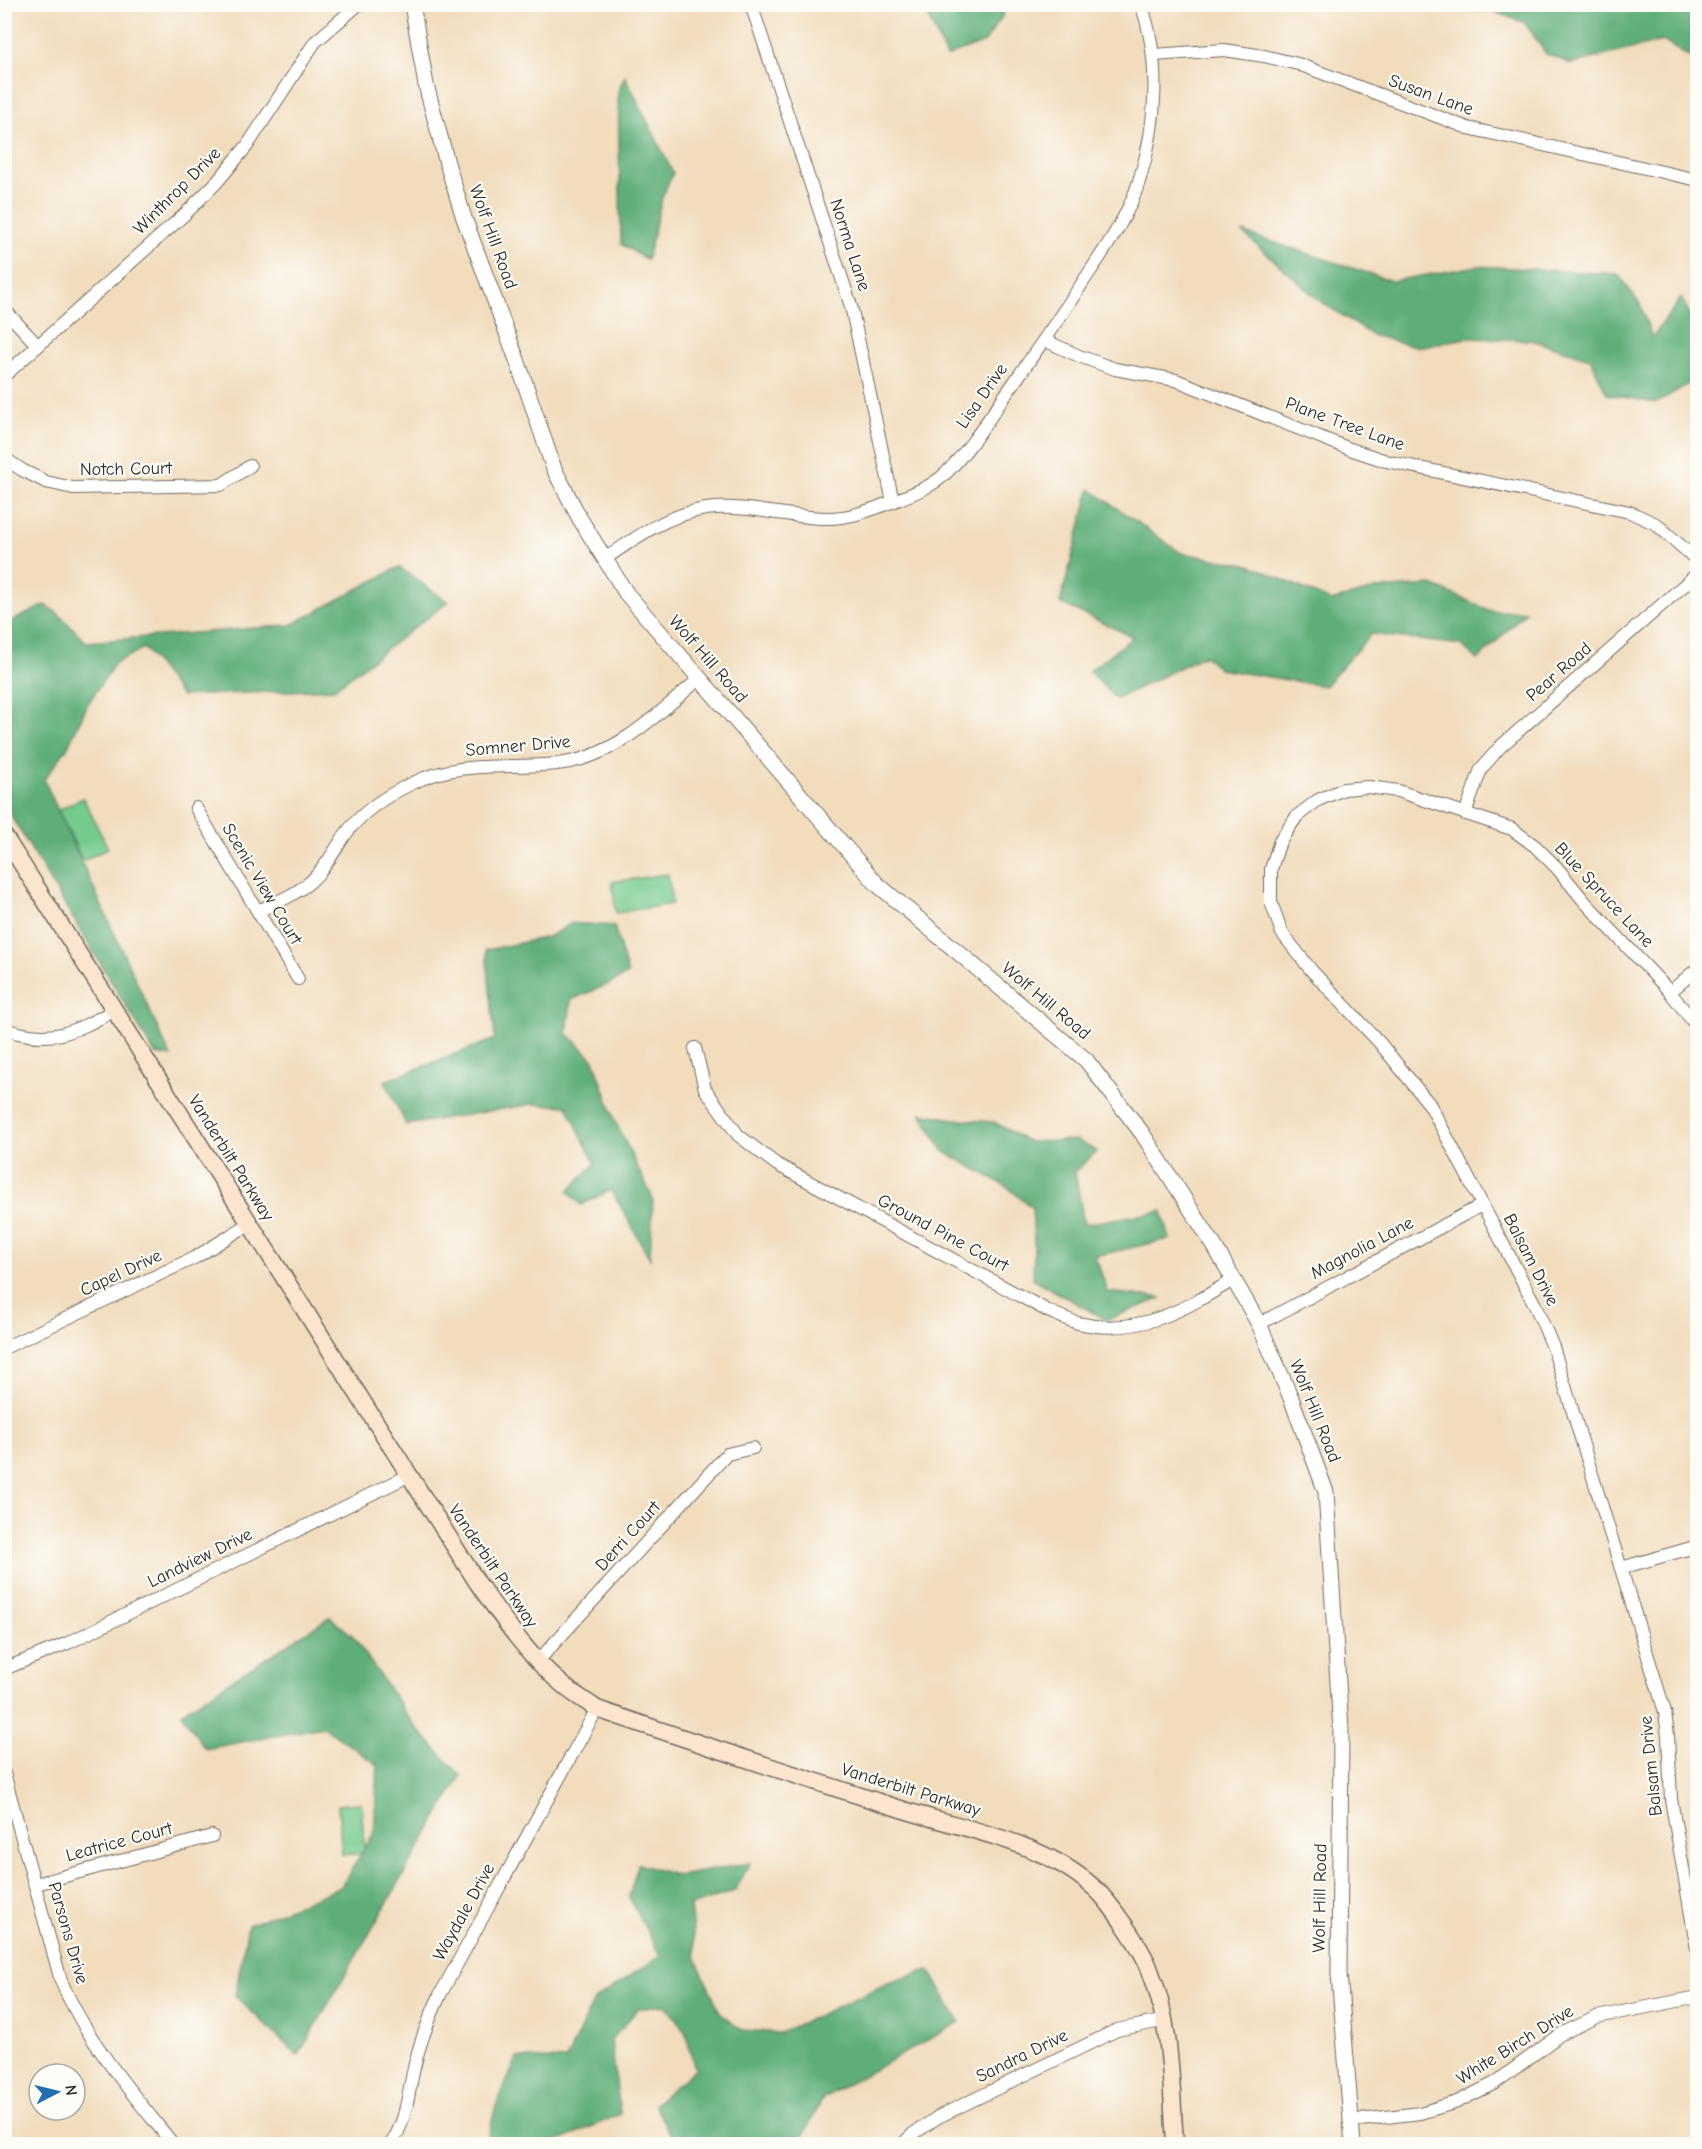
<svg xmlns="http://www.w3.org/2000/svg" width="1702" height="2149" viewBox="0 0 1702 2149" font-family="'Comic Neue',sans-serif">
<style>
.green{fill:#74ca8e;stroke:#507a5c;stroke-width:1.5}
.forest{fill:#5fae79;stroke:#456c52;stroke-width:1.5}
.lines{fill:none;stroke-linecap:round;stroke-linejoin:round}
.minor-casing{stroke:#70695e;stroke-width:14}
.tertiary-casing{stroke:#70695e;stroke-width:17}
.secondary-casing{stroke:#70695e;stroke-width:19}
.minor{stroke:#fff;stroke-width:12}
.tertiary{stroke:#fff;stroke-width:15}
.secondary{stroke:#fce5cf;stroke-width:16}
.labels{text-anchor:middle;dominant-baseline:central;stroke-width:4.5;stroke-linejoin:round;paint-order:stroke}
.street-label{font-size:18px;fill:#2b2b2b;stroke:#fdfcf7}
</style>
<rect width="100%" height="100%" fill="#fdfcf7"/>
<filter id="ink" filterUnits="userSpaceOnUse"><feTurbulence type="fractalNoise" baseFrequency=".0167" numOctaves="2"/><feDisplacementMap in="SourceGraphic" scale="12" xChannelSelector="R" yChannelSelector="G"/><feConvolveMatrix kernelMatrix="1 2 1 2 8 2 1 2 1" color-interpolation-filters="sRGB"/></filter>
<filter id="wash" filterUnits="userSpaceOnUse"><feTurbulence type="fractalNoise" baseFrequency=".008" numOctaves="4" result="noise"/><feDisplacementMap in="SourceGraphic" scale="24" xChannelSelector="R" yChannelSelector="G"/><feGaussianBlur stdDeviation="1.35" result="paint"/><feColorMatrix in="noise" values="0 0 0 0 0 0 0 0 0 0 0 0 0 0 0 0 0 1.4 0 .05"/><feComposite in="paint" operator="in"/></filter>
<g filter="url(#wash)">
<rect width="100%" height="100%" fill="#f1dcbc"/>
<!-- green -->
<g class="green">
<polygon points="83,798 108,848 83,861 58,810"/>
<polygon points="668,874 672,904 616,913 612,882"/>
<polygon points="361,1803 365,1853 342,1855 338,1805"/>
</g>
<!-- forest -->
<g class="forest">
<polygon points="923,5 1000,5 1004,14 985,42 946,57"/>
<polygon points="1434,5 1697,5 1697,62 1663,41 1571,64 1546,54 1525,23 1492,11 1448,11"/>
<polygon points="625,76 673,173 662,198 647,260 621,244 618,91"/>
<polygon points="1242,232 1392,281 1478,266 1618,274 1640,304 1652,338 1681,298 1697,327 1697,365 1687,385 1656,403 1607,394 1590,358 1531,340 1467,338 1417,347 1372,335 1320,301"/>
<polygon points="1090,489 1181,553 1250,565 1331,601 1376,589 1432,585 1491,611 1526,611 1478,660 1461,645 1371,634 1325,686 1219,669 1205,655 1116,699 1089,671 1133,637 1060,603"/>
<polygon points="399,567 448,602 334,689 181,696 144,648 115,663 89,702 67,748 44,780 171,1057 155,1054 5,806 5,624 45,605 58,613 86,642 291,625"/>
<polygon points="572,923 614,926 628,974 609,984 571,1000 567,1033 594,1060 615,1121 653,1199 650,1259 611,1190 581,1205 568,1191 595,1164 567,1106 533,1104 406,1125 385,1081 495,1039 486,950 548,937"/>
<polygon points="921,1113 954,1119 994,1122 1029,1142 1076,1140 1097,1151 1075,1172 1084,1224 1162,1211 1170,1239 1095,1256 1108,1292 1162,1298 1106,1320 1033,1279 1034,1242 1032,1208 1006,1186 943,1151"/>
<polygon points="330,1617 353,1636 413,1724 461,1776 298,2056 235,1996 248,1925 341,1887 374,1833 378,1765 323,1727 205,1749 181,1713"/>
<polygon points="750,1863 735,1891 690,1906 696,1959 721,2014 742,2030 780,2033 888,1983 929,1970 960,2022 823,2098 799,2144 691,2144 670,2134 654,2104 695,2069 685,2031 666,2005 638,2009 611,2040 620,2114 553,2144 486,2144 496,2106 517,2058 566,2060 594,2000 660,1956 629,1897 638,1864 679,1876"/>
</g>
</g>
<g filter="url(#ink)">
<g class="lines">
<!-- minor casing -->
<g class="minor-casing">
<g id="minor">
<polyline points="751,4 851,306 893,502"/>
<polyline points="1154,55 1224,50 1264,56 1298,64 1468,128 1698,180"/>
<polyline points="4,309 38,346"/>
<polyline points="1044,340 1079,356 1115,369 1176,380 1350,449 1386,461 1630,512 1656,524 1698,561"/>
<polyline points="4,376 185,214 217,182 247,146 315,42 359,4"/>
<polyline points="4,458 22,470 46,482 73,488 221,485 250,466"/>
<path d="M605,559C636,537 668,514 706,509C746,504 785,517 824,518C848,519 872,510 894,501C912,494 932,487 946,473C972,447 992,413 1014,383C1037,349 1061,316 1083,282C1105,249 1129,216 1140,178C1157,123 1161,60 1141,4"/>
<polyline points="196,808 298,979"/>
<polyline points="1465,814 1481,769 1500,747 1698,573"/>
<path d="M258,911C275,903 295,895 310,882C325,869 334,851 345,835C362,811 387,795 413,783C460,760 507,769 557,764C613,759 658,714 699,679"/>
<polyline points="1670,992 1698,968"/>
<polyline points="1698,1028 1670,992 1585,902 1557,868 1535,846 1512,829 1398,791 1368,787 1344,789 1318,800 1297,816 1280,841 1271,869 1271,902 1282,933 1311,970 1379,1042 1430,1105 1534,1303 1553,1347 1665,1712 1668,1736 1671,1799 1698,1955"/>
<path d="M4,1029C52,1045 74,1032 115,1010"/>
<path d="M695,1048L705,1089L738,1135L776,1164L1048,1311C1057,1315 1068,1320 1078,1323C1137,1337 1184,1310 1233,1280"/>
<polyline points="1259,1324 1482,1205"/>
<polyline points="4,1348 196,1257 249,1224"/>
<polyline points="1621,1568 1698,1546"/>
<polyline points="538,1661 727,1454 753,1448"/>
<polyline points="4,1669 68,1643 410,1475"/>
<path d="M4,1773L61,1981C88,2043 130,2091 173,2144"/>
<polyline points="36,1884 212,1836"/>
<polyline points="1352,2121 1420,2113 1457,2102 1495,2083 1561,2034 1597,2017 1698,1997"/>
<path d="M391,2144C408,2119 408,2089 416,2060C421,2038 430,2017 440,1995L597,1709"/>
<polyline points="903,2144 913,2134 938,2117 1117,2030 1166,2020"/>
</g>
</g>
<!-- tertiary casing -->
<g class="tertiary-casing">
<polyline id="tertiary" points="412,4 426,85 447,163 464,218 517,360 554,469 580,519 626,593 877,884 1086,1060 1142,1133 1215,1247 1259,1324 1291,1398 1326,1492 1341,1730 1339,1974 1353,2144"/>
</g>
<!-- secondary casing -->
<g class="secondary-casing">
<path id="secondary" d="M4,836L477,1582C503,1619 528,1656 563,1685C573,1694 586,1701 597,1709C700,1744 804,1778 907,1811C969,1830 1041,1842 1091,1885C1108,1898 1143,1950 1150,1970C1172,2025 1171,2087 1175,2144"/>
</g>
<!-- minor -->
<use href="#minor" class="minor"/>
<!-- tertiary -->
<use href="#tertiary" class="tertiary"/>
<!-- secondary -->
<use href="#secondary" class="secondary"/>
</g>
</g>
<g class="labels">
<!-- street labels -->
<g class="street-label">
<text transform="translate(1431 95) rotate(20)">Susan Lane</text>
<text transform="translate(177 191) rotate(-45)">Winthrop Drive</text>
<text transform="translate(493 237) rotate(70)">Wolf Hill Road</text>
<text transform="translate(850 245) rotate(72)">Norma Lane</text>
<text transform="translate(982 396) rotate(-55)">Lisa Drive</text>
<text transform="translate(1345 424) rotate(20)">Plane Tree Lane</text>
<text transform="translate(126 469) rotate(-1)">Notch Court</text>
<text transform="translate(708 659) rotate(49)">Wolf Hill Road</text>
<text transform="translate(1559 672) rotate(-41)">Pear Road</text>
<text transform="translate(518 746) rotate(-5)">Somner Drive</text>
<text transform="translate(262 884) rotate(59)">Scenic View Court</text>
<text transform="translate(1604 895) rotate(47)">Blue Spruce Lane</text>
<text transform="translate(1046 1001) rotate(40)">Wolf Hill Road</text>
<text transform="translate(231 1158) rotate(58)">Vanderbilt Parkway</text>
<text transform="translate(943 1233) rotate(28)">Ground Pine Court</text>
<text transform="translate(1362 1248) rotate(-28)">Magnolia Lane</text>
<text transform="translate(1531 1260) rotate(63)">Balsam Drive</text>
<text transform="translate(121 1273) rotate(-25)">Capel Drive</text>
<text transform="translate(1315 1411) rotate(68)">Wolf Hill Road</text>
<text transform="translate(628 1536) rotate(-48)">Derri Court</text>
<text transform="translate(200 1558) rotate(-26)">Landview Drive</text>
<text transform="translate(493 1566) rotate(56)">Vanderbilt Parkway</text>
<text transform="translate(1651 1766) rotate(-96)">Balsam Drive</text>
<text transform="translate(911 1790) rotate(17)">Vanderbilt Parkway</text>
<text transform="translate(119 1842) rotate(-15)">Leatrice Court</text>
<text transform="translate(1320 1898) rotate(-89)">Wolf Hill Road</text>
<text transform="translate(464 1912) rotate(-61)">Waydale Drive</text>
<text transform="translate(68 1933) rotate(74)">Parsons Drive</text>
<text transform="translate(1515 2045) rotate(-32)">White Birch Drive</text>
<text transform="translate(1022 2056) rotate(-26)">Sandra Drive</text>
</g>
</g>
<!-- margin -->
<rect width="1702" height="2149" fill="none" stroke="#fdfcf7" stroke-width="24"/>
<!-- north arrow -->
<g transform="translate(57 2092) rotate(83)"><circle r="28" fill="#fdfcf7" stroke="#a9a8a5" stroke-width="1.5"/>
<path d="M0-4.5L10 22L0 15L-10 22Z" fill="#1f6fb2"/>
<text y="-9" font-size="16" font-weight="bold" text-anchor="middle" fill="#2b2b2b">N</text>
</g>
</svg>
